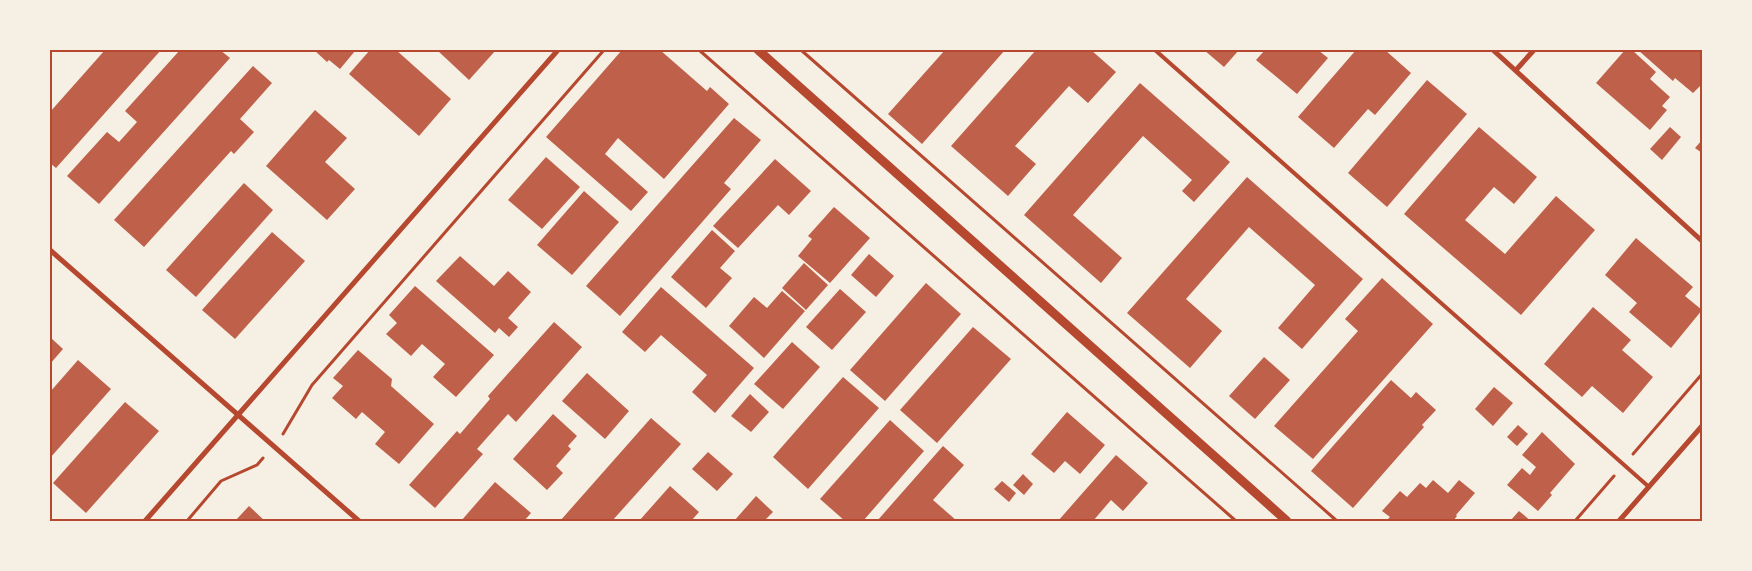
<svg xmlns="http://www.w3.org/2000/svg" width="1752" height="571" viewBox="0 0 1752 571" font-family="'Crimson Pro',serif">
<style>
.building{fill:#bf614a}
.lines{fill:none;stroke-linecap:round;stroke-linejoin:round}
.path{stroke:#b5482f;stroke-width:3}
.service{stroke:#b5482f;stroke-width:4}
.minor{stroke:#b5482f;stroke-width:5}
.tertiary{stroke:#b5482f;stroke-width:9}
.neatline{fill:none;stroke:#b5482f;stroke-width:2}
</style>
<rect width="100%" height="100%" fill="#f6efe4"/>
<!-- building -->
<g class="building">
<polygon points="105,50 161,50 56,168 50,163 50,112"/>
<polygon points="180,50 220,50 230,58 99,204 67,176 107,132 119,142 137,122 125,111"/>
<polygon points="314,50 354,50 355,51 340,69 329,60 327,62"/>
<polygon points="370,50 396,50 451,99 419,136 349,74"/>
<polygon points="437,50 496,50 469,80"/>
<polygon points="622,50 660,50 707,91 710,87 729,104 664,179 618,138 605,154 648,192 631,211 546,137"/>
<polygon points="945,50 1005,50 922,144 888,114"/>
<polygon points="1036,50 1091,50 1116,72 1088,103 1069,86 1015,146 1036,164 1008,196 951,146"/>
<polygon points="1204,50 1239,50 1224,67"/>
<polygon points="1265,50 1318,50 1328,58 1297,94 1256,60"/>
<polygon points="1356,50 1385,50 1411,73 1375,115 1368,109 1334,148 1298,117"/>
<polygon points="1625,50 1632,50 1656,72 1650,79 1670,97 1662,106 1667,110 1650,130 1596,83"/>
<polygon points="1638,50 1702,50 1702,84 1693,93 1675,78 1673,81"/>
<polygon points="253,66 272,83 240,119 254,132 234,154 231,151 144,247 114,220"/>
<polygon points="1427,80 1467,114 1387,207 1348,173"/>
<polygon points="1140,83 1230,162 1194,202 1182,191 1192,180 1143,136 1073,215 1122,258 1101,283 1024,215"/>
<polygon points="315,110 347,138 325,162 355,189 327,220 266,166"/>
<polygon points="734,118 761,140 724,183 731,189 620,316 586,286"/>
<polygon points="1479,127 1537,177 1514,204 1494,187 1465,220 1505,254 1556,196 1595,230 1521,315 1404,214"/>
<polygon points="1670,127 1681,137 1662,160 1650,149"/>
<polygon points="1702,140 1702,153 1695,148"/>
<polygon points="546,157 580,187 542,229 508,200"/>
<polygon points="775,159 811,191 789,215 778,205 738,248 713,226"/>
<polygon points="1247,177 1363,279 1302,349 1278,328 1315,285 1249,227 1186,299 1222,331 1190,368 1127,313"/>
<polygon points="244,183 273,210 196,297 166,270"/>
<polygon points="584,191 619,222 572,275 537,245"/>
<polygon points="834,207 870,238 830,283 798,256 812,239 808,236"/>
<polygon points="712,230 735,251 720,268 732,278 706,308 671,277"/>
<polygon points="272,232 305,261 235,339 202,310"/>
<polygon points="1636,238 1693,287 1685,296 1702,310 1671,348 1629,312 1637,303 1605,275"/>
<polygon points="869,254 894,276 876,297 851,275"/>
<polygon points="460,256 494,286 508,271 531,292 508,318 518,327 509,337 499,328 495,333 436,281"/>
<polygon points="804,263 828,285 806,310 782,288"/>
<polygon points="1382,278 1433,324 1313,459 1274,426 1358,331 1345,319"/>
<polygon points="926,283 961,314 885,401 850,370"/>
<polygon points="415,286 494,355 456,397 433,377 445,364 422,344 411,356 386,334 397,323 389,315"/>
<polygon points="661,287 754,368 715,413 692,392 707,375 661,335 645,352 622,332"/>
<polygon points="840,289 866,312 832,350 806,327"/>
<polygon points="782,291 805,311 764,358 729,326 754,297 767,308"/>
<polygon points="1593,307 1631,340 1622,350 1653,377 1623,413 1592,386 1582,397 1544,364"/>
<polygon points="554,322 582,347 516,422 508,414 477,449 483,454 435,508 409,485 457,431 460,434 490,399 488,396"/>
<polygon points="973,327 1011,359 937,443 900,410"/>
<polygon points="50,337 63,349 50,364"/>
<polygon points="792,342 820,367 783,409 754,384"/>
<polygon points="358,350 392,379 391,386 434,424 399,464 375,444 385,432 362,412 356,419 332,398 343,386 333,378"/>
<polygon points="1264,357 1290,380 1255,419 1229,396"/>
<polygon points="78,360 111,389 50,458 50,392"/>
<polygon points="587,373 629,411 605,439 562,401"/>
<polygon points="843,377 879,408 808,489 773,457"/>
<polygon points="1391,380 1411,398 1416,392 1436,410 1422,425 1424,427 1353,508 1311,471"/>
<polygon points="1494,387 1513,403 1493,426 1475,409"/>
<polygon points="750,394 769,412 751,432 731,416"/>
<polygon points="125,402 159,431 86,513 53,483"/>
<polygon points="1067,412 1105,445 1080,474 1065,461 1054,473 1031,454"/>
<polygon points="553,414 577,436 568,446 571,449 556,466 563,473 547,490 513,459"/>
<polygon points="651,418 681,444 612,521 560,521"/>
<polygon points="890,420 924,451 863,521 845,521 820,499"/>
<polygon points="1518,425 1528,434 1517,446 1507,437"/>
<polygon points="1542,432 1575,464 1550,493 1552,495 1538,511 1507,485 1522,468 1530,475 1536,467 1522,455"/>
<polygon points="943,446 964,465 933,500 957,521 877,521"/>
<polygon points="708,452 733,474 717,491 692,469"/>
<polygon points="1116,455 1148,483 1123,511 1111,500 1093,521 1058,521"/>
<polygon points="1023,474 1033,484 1024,495 1013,485"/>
<polygon points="1433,480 1448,493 1459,480 1475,493 1456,515 1457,516 1453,521 1386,521 1390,517 1382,511 1400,491 1407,497 1420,483 1426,488"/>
<polygon points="1002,481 1016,493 1009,502 994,489"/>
<polygon points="495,482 531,513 524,521 461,521"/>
<polygon points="670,486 699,512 691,521 639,521"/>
<polygon points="756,496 773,512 764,521 734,521"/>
<polygon points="249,506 265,521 235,521"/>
<polygon points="1519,511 1531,521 1510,521"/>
</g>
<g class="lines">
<!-- path -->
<g class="path">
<polyline points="699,50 1236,521"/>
<polyline points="801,50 1337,521"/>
<polyline points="283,434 312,385 604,50"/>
<polyline points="1633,454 1702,374"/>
<polyline points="187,521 221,481 257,465 263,458"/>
<polyline points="1575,521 1614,476"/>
</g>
<!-- service -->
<polyline class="service" points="1155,50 1649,487"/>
<!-- minor -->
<g class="minor">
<polyline points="1493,50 1702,241"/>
<polyline points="1516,70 1534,50"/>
<polyline points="50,250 359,521"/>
<polyline points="145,521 558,50"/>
<polyline points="1619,521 1702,426"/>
</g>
<!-- tertiary -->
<polyline class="tertiary" points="758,50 1287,521"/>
</g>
<!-- border -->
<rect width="1752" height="571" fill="none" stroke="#f6efe4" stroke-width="102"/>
<rect x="51" y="51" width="1650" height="469" class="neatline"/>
</svg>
